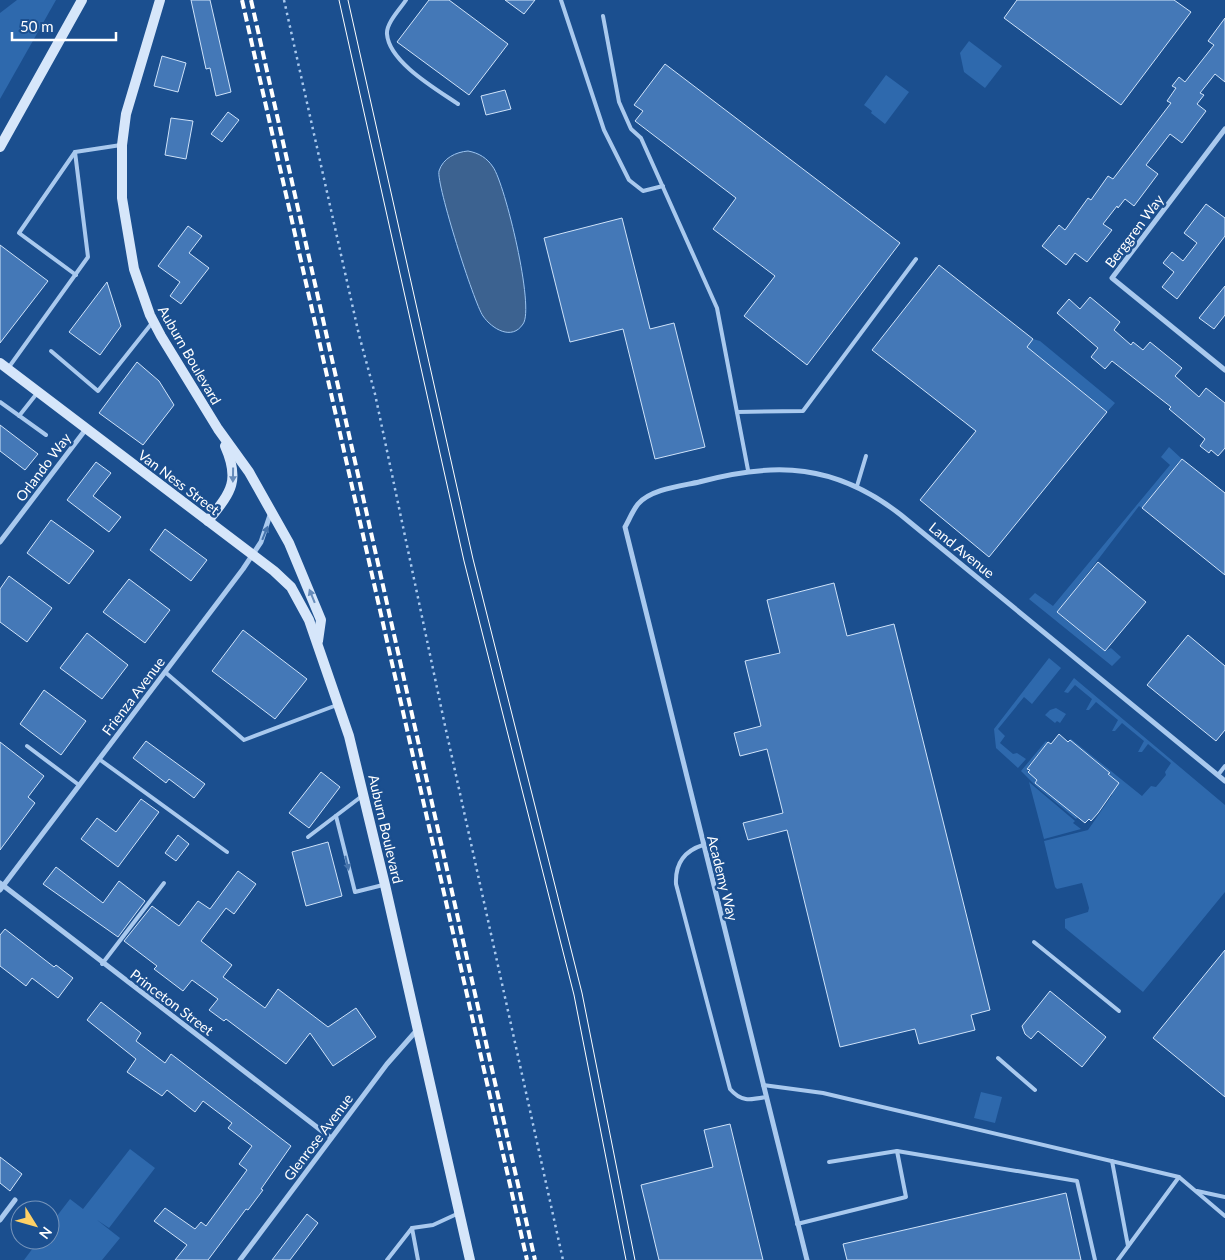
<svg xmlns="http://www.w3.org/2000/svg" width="1225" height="1260" viewBox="0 0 1225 1260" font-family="Lato,sans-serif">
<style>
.green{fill:#2e69ad}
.water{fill:#3c6290;stroke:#9cc4f0}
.building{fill:#4478b7;stroke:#cfe3fa}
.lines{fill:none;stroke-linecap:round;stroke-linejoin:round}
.path{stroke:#a9c9ee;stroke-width:2.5;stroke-dasharray:2.5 4;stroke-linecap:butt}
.lane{stroke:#a9c9ee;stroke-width:4}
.street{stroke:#a9c9ee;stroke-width:5}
.secondary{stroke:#d6e6fa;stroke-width:10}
.tram{stroke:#fff;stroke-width:1}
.rail{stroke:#fff;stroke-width:4;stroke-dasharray:9 4;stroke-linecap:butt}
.oneway{fill:#668bba}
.oneway2{fill:#4674ac}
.labels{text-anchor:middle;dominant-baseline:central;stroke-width:5;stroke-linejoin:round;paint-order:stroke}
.street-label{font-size:14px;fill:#fff;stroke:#1b4f8f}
</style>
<rect width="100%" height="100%" fill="#1b4f8f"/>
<!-- green -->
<g class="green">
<polygon points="17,0 56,0 0,99 0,13"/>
<polygon points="969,41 1002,66 985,88 964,72 960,53"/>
<polygon points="886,75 909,92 885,124 871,113 872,111 864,105"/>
<polygon points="1033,339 1040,341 1115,403 1107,412 1038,356 976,432 966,424"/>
<polygon points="1169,447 1182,459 1142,508 1139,506 1058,612 1105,651 1111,648 1121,657 1112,666 1029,599 1035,593 1053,606 1170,465 1161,457"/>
<polygon points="1049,658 1061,668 1032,704 1024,697 998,729 1005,736 1000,743 1013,754 1017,753 1026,759 1018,768 996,748 994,729"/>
<polygon points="1074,678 1225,805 1225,892 1143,992 1065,928 1065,919 1088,912 1089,908 1082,883 1057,889 1055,887 1044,841 1088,830 1112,795 1110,772 1070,740 1071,739 1142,796 1151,786 1156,787 1166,775 1165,772 1171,763 1148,744 1142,752 1138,752 1144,741 1122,723 1115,731 1112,731 1118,720 1096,702 1089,710 1086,710 1092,699 1075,685 1068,693 1064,692"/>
<polygon points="1056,708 1066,714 1060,723 1057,721 1055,723 1045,715 1050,710"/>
<polygon points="1046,741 1048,743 1027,768 1028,772 1080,814 1076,819 1037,787 1021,771"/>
<polygon points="1029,782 1075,821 1073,823 1081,829 1044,839"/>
<polygon points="981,1092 1002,1097 995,1123 974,1118"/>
<polygon points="130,1149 155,1168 109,1228 97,1220 120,1238 102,1260 24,1260 39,1240 50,1240 50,1225 70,1199 83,1209"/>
</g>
<!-- water -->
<path class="water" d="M468,151C479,153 487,158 493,167C505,184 535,308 523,324C512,341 492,329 483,316C474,303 436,184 439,171C443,158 456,152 468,151Z"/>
<!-- building -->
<g class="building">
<polygon points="191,0 210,0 231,92 216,96 210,68 206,69"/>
<polygon points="429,0 449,0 508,44 469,95 397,42"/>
<polygon points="505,0 535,0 524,14"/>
<polygon points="1017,0 1174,0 1191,12 1121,105 1004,18"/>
<polygon points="1225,18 1225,82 1215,74 1200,93 1204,95 1197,104 1206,111 1182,143 1170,134 1146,165 1158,174 1134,206 1125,199 1118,208 1117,206 1103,224 1112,230 1087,262 1075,253 1066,265 1042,246 1059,225 1065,230 1088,198 1091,200 1108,176 1113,179 1171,103 1167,101 1176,88 1172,86 1179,77 1185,82 1214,45 1208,41"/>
<polygon points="162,56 186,63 178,92 154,86"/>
<polygon points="665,64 900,243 807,365 744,316 775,276 713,229 736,198 635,121 643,111 634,105"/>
<polygon points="505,90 511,109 486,115 481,96"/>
<polygon points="228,112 239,120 222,142 211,134"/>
<polygon points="171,118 193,121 186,159 165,155"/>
<polygon points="1206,204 1225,218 1225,236 1177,299 1162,287 1174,272 1163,263 1172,252 1183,261 1197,243 1184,233"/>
<polygon points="622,218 650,329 674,323 705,447 655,459 623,329 570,342 544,238"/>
<polygon points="188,226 202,236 189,253 209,268 181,304 170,296 180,282 158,266"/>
<polygon points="0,245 48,281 0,343"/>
<polygon points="939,265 1033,339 1027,347 1107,412 989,557 920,500 976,431 872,350"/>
<polygon points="107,282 121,326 100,355 69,332"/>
<polygon points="1225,286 1225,315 1214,329 1199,318"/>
<polygon points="1090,297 1120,322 1114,330 1131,345 1133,342 1143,350 1150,342 1182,368 1175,376 1199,397 1206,388 1225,403 1225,448 1218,456 1211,450 1209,453 1200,446 1205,439 1169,409 1171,407 1112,361 1105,369 1091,357 1098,348 1057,313 1069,299 1080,309"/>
<polygon points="137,362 159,381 174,405 143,445 99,413"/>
<polygon points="0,425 38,454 25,470 0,451"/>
<polygon points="1182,459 1225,493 1225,575 1142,508"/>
<polygon points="96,462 111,473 93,496 121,517 109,532 67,500"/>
<polygon points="51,520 94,551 69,584 27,553"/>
<polygon points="165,529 207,560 191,581 150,550"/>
<polygon points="1098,562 1146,602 1105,651 1057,612"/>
<polygon points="9,576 52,608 27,642 0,622 0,589"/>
<polygon points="129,579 170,610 145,643 103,612"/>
<polygon points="834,583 847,636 894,624 990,1010 971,1015 975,1030 919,1044 915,1029 840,1047 787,830 748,840 743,823 783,813 767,749 740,756 734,733 761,726 745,661 780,653 767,600"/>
<polygon points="243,630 307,679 275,719 212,671"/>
<polygon points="87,633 128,665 102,699 60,668"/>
<polygon points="1188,635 1225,666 1225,730 1216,741 1147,685"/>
<polygon points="44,690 86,721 61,755 20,724"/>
<polygon points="1059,734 1068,742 1070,740 1110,773 1108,774 1119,783 1098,813 1091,821 1089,819 1085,823 1035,783 1037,780 1028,772 1030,770 1027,769 1048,742 1051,744"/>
<polygon points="146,741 205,784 194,798 169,779 166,783 133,758"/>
<polygon points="0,742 44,776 28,797 35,803 0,850"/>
<polygon points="321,772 340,787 309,828 289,813"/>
<polygon points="141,799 159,812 118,867 81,839 97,818 116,832"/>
<polygon points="178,835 189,844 176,861 165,853"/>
<polygon points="328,842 342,896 306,906 292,852"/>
<polygon points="56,867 103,903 119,881 145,901 118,937 43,884"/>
<polygon points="238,871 256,884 234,914 226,908 201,941 232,965 223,977 265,1008 278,989 328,1027 356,1008 376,1037 333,1066 310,1033 286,1064 226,1019 224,1021 209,1010 218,999 192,980 183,991 154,969 157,966 124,941 152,906 179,926 198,901 210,909"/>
<polygon points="5,929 54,967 56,965 73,978 58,998 32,978 26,986 0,966 0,935"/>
<polygon points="1225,950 1225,1097 1153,1038"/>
<polygon points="1050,991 1106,1037 1082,1067 1038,1031 1031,1039 1025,1034 1022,1026"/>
<polygon points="101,1002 141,1033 136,1041 165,1063 171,1054 291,1146 261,1189 263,1190 248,1210 246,1209 208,1260 175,1260 187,1245 154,1221 165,1208 195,1229 201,1222 206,1226 247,1170 239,1164 252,1146 228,1128 232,1123 203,1101 195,1112 167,1090 162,1096 127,1072 136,1059 87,1020"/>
<polygon points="730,1124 763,1260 659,1260 641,1185 713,1167 704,1130"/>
<polygon points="0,1157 22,1174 10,1191 0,1183"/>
<polygon points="1066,1193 1081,1260 847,1260 843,1244"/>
<polygon points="307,1214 318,1223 290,1260 272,1260"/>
</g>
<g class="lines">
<!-- path -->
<polyline class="path" points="284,0 359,335 375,394 444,721 563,1260"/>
<!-- lane -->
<g class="lane">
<path d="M406,0C401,8 386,23 387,34C389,62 436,89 458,104"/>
<polyline points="561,0 604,130 629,180 643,191 663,186"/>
<polyline points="603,16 619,102 631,129 641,138 717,308 748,470"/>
<polyline points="75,152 19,233 76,275"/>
<polyline points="51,351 98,391 152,323"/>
<polyline points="9,367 88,257 75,152 121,145"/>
<polyline points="0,402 46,435"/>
<polyline points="737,412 803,411 916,259"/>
<polyline points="19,416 38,392"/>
<polyline points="857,486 866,456"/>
<polyline points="165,672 244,740 337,705"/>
<polyline points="27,746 79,785"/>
<polyline points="99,759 227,852"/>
<polyline points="1218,775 1225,766"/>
<polyline points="336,816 355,892 383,885"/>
<polyline points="308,837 362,796"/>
<path d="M703,845C684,851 675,864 676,884L730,1089C741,1102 750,1100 766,1097"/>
<polyline points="1034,942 1119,1011"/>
<polyline points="102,964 164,883"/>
<polyline points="998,1058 1035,1090"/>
<polyline points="763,1085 823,1093 1179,1177 1225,1216"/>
<polyline points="897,1151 1077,1181 1095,1260"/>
<polyline points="1112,1161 1128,1246"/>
<polyline points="1197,1191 1225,1197"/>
<polyline points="797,1224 906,1197 897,1151 829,1162"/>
<polyline points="412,1228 418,1260"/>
<polyline points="387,1260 412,1228 433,1225 459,1213"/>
<polyline points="1118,1260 1179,1177"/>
</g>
<!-- street -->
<g class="street">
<polyline points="1225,129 1112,278 1225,370"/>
<polyline points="0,542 86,429"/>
<polyline points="0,883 331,1138"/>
<polyline points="0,890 243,569 261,542 271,512"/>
<polyline points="0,1220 15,1200"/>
<polyline points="240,1260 387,1064 417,1030"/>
<path d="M807,1260L625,527C629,520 633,510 638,504C651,489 681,486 699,482C776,461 836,464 901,515L1225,781"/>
</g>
<!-- secondary -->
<g class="secondary">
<polyline points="160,0 126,114 122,145 122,198 134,269 150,315 161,336 218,429 249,472 289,543 321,620 318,641"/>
<polyline points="0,147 82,0"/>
<polyline points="0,363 274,571 291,587 309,620 349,736 385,885 470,1260"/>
<path d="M208,521C230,493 241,482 225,446"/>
</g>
<!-- tram -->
<g class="tram">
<polyline points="339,0 464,561 574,995 626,1260"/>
<polyline points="348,0 473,559 582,993 635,1260"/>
</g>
<!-- rail -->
<g class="rail">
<polyline points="242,0 527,1260"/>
<polyline points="251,0 535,1260"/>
</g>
</g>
<!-- one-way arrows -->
<defs><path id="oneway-solid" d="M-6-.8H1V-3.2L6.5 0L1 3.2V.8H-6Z" transform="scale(1.25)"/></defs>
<g class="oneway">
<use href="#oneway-solid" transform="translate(233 475) rotate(91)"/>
<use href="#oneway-solid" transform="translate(312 596) rotate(-112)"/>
</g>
<g class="oneway2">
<use href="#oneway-solid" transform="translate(265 533) rotate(-68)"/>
<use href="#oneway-solid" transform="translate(347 863) rotate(77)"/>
</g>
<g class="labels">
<!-- street labels -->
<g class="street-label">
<text transform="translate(1134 231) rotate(-53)">Berggren Way</text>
<text transform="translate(190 355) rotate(60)">Auburn Boulevard</text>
<text transform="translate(43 467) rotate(-53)">Orlando Way</text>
<text transform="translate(179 482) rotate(37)">Van Ness Street</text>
<text transform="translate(962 550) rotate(39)">Land Avenue</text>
<text transform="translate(133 696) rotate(-53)">Frienza Avenue</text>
<text transform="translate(386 829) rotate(77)">Auburn Boulevard</text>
<text transform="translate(723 878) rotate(76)">Academy Way</text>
<text transform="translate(172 1002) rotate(37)">Princeton Street</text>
<text transform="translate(318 1137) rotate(-53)">Glenrose Avenue</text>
</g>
</g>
<!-- north arrow -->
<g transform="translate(35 1225) rotate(127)"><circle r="24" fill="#1b4f8f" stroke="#7695bc"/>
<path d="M0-4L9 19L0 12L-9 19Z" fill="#ffd166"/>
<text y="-8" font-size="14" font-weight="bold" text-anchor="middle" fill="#ffffff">N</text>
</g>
<!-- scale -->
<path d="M12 32v8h104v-8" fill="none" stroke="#ffffff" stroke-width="2.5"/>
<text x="20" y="32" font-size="15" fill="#ffffff" stroke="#1b4f8f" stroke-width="4" paint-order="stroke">50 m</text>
</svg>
